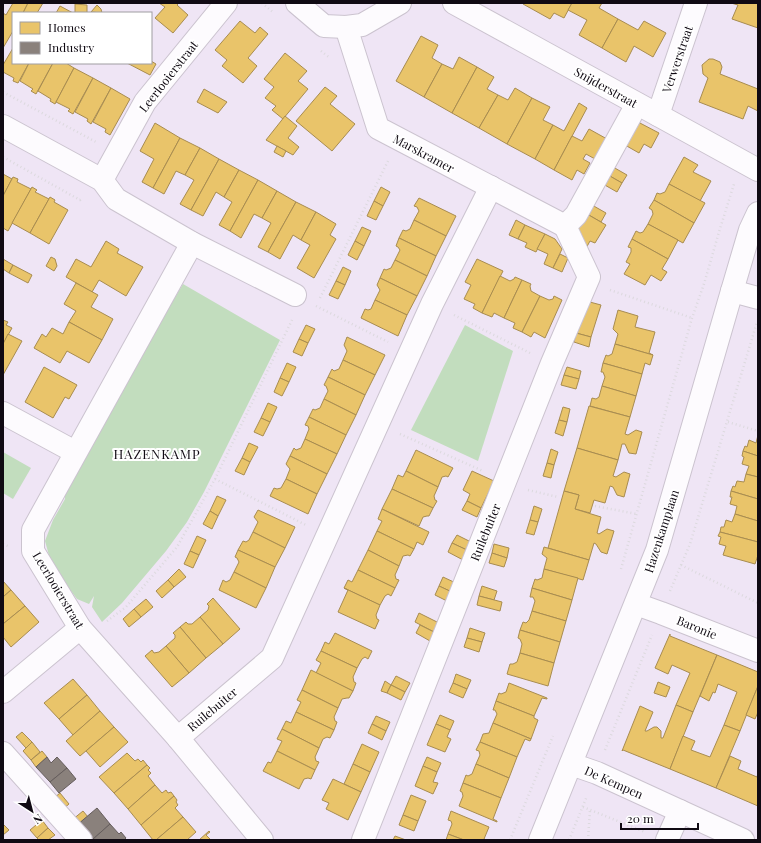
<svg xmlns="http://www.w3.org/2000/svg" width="761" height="843" viewBox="0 0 761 843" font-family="'Playfair Display',serif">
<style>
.green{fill:#c2ddbe}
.homes{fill:#e9c46a;stroke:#a88c50}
.industry{fill:#8a817c;stroke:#655d5c}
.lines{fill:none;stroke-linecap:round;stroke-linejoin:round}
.minor-casing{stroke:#cbc3cf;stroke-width:24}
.path{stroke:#dcd9de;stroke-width:2.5;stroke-dasharray:1 3;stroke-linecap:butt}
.minor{stroke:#fdfbfe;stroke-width:22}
.labels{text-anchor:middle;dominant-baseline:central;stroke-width:4;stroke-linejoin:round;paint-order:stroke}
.street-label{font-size:12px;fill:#100a13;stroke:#fff}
.neighbourhood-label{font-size:13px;letter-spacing:1px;fill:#100a13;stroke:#fff}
</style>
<rect width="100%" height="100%" fill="#efe5f5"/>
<!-- green -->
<g class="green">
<polygon points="183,284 280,340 204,492 187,522 166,551 122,603 102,622 92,607 94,596 89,604 77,599 65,583 50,559 45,541 53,520 65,499 65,495 162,319"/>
<polygon points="465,325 513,351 478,461 411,430"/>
<polygon points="3,452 31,468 13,499 3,493"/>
</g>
<!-- homes -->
<g class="homes">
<polygon points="13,3 28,3 23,13 13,13 13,31 3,48 3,13 6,15"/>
<polygon points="28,3 43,3 37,13 23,13"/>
<polygon points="159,3 179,3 177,5 188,15 173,33 155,18 165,7"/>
<polygon points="523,3 572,3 564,18 554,13 550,19 523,4"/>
<polygon points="572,3 602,3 599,8 618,19 602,48 579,35 587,20 568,10"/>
<polygon points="731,3 758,3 758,28 732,19 738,5"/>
<polygon points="75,4 87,5 87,13 75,13"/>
<polygon points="97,5 101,9 102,13 91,12"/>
<polygon points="60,6 73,13 56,13"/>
<polygon points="618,19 638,30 644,21 666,33 653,57 634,46 626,62 602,48"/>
<polygon points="240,21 255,33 260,27 268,34 248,58 257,66 243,83 222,66 227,60 215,50"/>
<polygon points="421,36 438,45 432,58 442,64 424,97 396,81"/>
<polygon points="13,48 13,63 29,63 18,83 13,81 14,78 3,72 3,65"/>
<polygon points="285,53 307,71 298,81 308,89 283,119 272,110 276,106 265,98 274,87 264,79"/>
<polygon points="459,57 477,67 452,113 424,97 442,64 453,69"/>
<polygon points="709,59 713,59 720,62 722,67 720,74 758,89 758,111 748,106 743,119 699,102 708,78 703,74 702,65"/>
<polygon points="151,61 156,64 150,75 127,63 151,63"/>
<polygon points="29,63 53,63 36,94 31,91 33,89 20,81"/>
<polygon points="53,63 66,63 74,68 55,104 50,101 51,99 38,91"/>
<polygon points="477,67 494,77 487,89 498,95 479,128 452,113"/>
<polygon points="74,68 93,78 73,114 68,111 70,109 56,102"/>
<polygon points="93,78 111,88 91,124 87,121 88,119 75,112"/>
<polygon points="325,87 337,96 330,104 355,124 332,151 296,121"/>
<polygon points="111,88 130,99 110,135 105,132 106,129 93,122"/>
<polygon points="515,88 532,98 507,144 479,128 498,95 508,100"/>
<polygon points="204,89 227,102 218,113 197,102"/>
<polygon points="532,98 550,107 543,120 553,125 535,159 507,144"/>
<polygon points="579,103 587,108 554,170 535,159 553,125 564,131"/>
<polygon points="285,116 297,126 288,138 299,147 293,155 266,140"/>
<polygon points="638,122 659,133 651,148 644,144 639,153 625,145"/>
<polygon points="155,123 180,138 153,188 142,182 154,159 140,151"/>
<polygon points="589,129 607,139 595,159 586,154 583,159 590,163 584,174 577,170 572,180 554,170 572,136 582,141"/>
<polygon points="180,138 200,148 185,175 176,171 164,194 153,188"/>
<polygon points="277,146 286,151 283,157 274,152"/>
<polygon points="200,148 219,159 191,210 180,204 194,180 185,175"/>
<polygon points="684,157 698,165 693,172 711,181 700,201 669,184"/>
<polygon points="219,159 239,170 224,197 216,192 203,216 191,210"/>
<polygon points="613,167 627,175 622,183 608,175"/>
<polygon points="239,170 258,180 230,231 219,225 232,202 224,197"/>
<polygon points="3,174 12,179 3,196"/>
<polygon points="608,175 622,183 617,192 603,184"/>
<polygon points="13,177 18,179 17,182 31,189 8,231 3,228 3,196"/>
<polygon points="258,180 277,191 262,218 254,214 241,238 230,231"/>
<polygon points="669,184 705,203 694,223 654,200 657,193 660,194 665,192"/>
<polygon points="32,187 37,190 35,192 49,199 30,233 12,223"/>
<polygon points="381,187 390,192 383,206 374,201"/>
<polygon points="277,191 296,202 268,252 258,247 271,223 262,218"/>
<polygon points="50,197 55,200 54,202 68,210 49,244 30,233"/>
<polygon points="419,198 456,216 446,236 414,220 419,211 417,207 414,206"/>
<polygon points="654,200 694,223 683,243 648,224 653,214 652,210 649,208"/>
<polygon points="374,201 383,206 376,220 367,216"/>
<polygon points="296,202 316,212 301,240 293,235 280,259 268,252"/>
<polygon points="592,205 606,213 601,222 587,214"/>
<polygon points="316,212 336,224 330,235 336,239 314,278 297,268 310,245 301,240"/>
<polygon points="587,214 606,225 595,243 590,241 584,252 576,233"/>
<polygon points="414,220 446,236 436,256 399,238 403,230 406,231 410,229"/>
<polygon points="516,220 525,225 518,239 509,235"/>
<polygon points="648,224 678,240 668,259 632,239 636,231 640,233 643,232"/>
<polygon points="525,225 545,234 536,252 525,247 527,243 518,239"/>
<polygon points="362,227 371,231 364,246 355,241"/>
<polygon points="545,234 555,239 562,249 553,268 544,264 548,254 537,249"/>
<polygon points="399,238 436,256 427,276 395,260 400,250 398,247 396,246"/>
<polygon points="632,239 668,259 662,269 667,272 661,281 651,275 645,285 624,274 630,264 626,262 631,252 631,248 628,247"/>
<polygon points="106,241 119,249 117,253 143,267 126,296 99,280 92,292 66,277 76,259 91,267"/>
<polygon points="355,241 364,246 357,260 348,255"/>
<polygon points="560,254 568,258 562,272 553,268"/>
<polygon points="51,257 55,259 57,266 54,271 46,266"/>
<polygon points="3,259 13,265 9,273 3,269"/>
<polygon points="477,259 503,271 482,313 473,308 475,304 464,299 471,285 465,282"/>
<polygon points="395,260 427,276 417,296 380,278 384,269 386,270 391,268"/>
<polygon points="13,265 32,275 28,283 9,273"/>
<polygon points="343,267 351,271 345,285 336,281"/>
<polygon points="500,276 510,281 514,279 515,277 522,280 504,318 494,313 492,317 482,313"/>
<polygon points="380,278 417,296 407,315 375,300 380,290 377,285"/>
<polygon points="522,280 531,284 530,286 531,291 540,296 522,332 513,328 515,323 504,318"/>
<polygon points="336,281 345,285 338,299 329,295"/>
<polygon points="76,283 98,295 91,307 113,319 102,340 69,322 76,311 64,304"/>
<polygon points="540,296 549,300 553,299 554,296 562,300 545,338 534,332 531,337 522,332"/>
<polygon points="375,300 407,315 398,336 361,318 365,309 368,310 371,309"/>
<polygon points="586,301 601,305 591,337 576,333"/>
<polygon points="618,310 638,316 635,327 655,332 649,353 653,355 615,344 618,334 613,329"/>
<polygon points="3,320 8,322 6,325 12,328 3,344"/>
<polygon points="69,322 102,340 89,363 67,351 60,363 34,348 42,334 46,337 52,328 63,334"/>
<polygon points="306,325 315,329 308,343 299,339"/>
<polygon points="576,333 591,337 589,347 574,342"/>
<polygon points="8,334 22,341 3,375 3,344"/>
<polygon points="347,337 385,355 375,375 343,360 347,351 344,345"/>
<polygon points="299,339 308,343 302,356 293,352"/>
<polygon points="615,344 653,355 650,365 645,363 642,374 603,363 606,355 608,356 612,354"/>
<polygon points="343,360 375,375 365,395 328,377 332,369 334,371 339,369"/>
<polygon points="287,363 296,367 289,382 280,378"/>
<polygon points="603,363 642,374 636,396 602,386 605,377 603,372 601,372"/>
<polygon points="44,367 77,385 69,399 65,397 53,418 25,402"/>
<polygon points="567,367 581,371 579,379 564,375"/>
<polygon points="564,375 579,379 576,389 561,385"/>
<polygon points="328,377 365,395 356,415 324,399 328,391 326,386 324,385"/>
<polygon points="280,378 289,382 282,396 274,392"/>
<polygon points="602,386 636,396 630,417 590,406 592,398 596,399 599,397"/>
<polygon points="324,399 356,415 346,435 309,417 313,409 315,410 320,408"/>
<polygon points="268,403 277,407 270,422 261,418"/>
<polygon points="589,406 630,417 625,434 628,435 636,430 642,432 636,454 629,453 625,444 622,444 618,460 577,448"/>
<polygon points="563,407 570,409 567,422 559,420"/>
<polygon points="309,417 346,435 337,454 305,439 309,429 308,426 305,425"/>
<polygon points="261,418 270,422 263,436 254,432"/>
<polygon points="559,420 567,422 563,436 555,433"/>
<polygon points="758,435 758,456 743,451 745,446 747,447 749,440 756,443"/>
<polygon points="305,439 337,454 327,474 290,456 294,448 296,450 301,448"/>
<polygon points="249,443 258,447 250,462 242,458"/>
<polygon points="577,448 618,460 613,476 616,477 624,472 630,474 624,497 617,495 613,487 610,486 605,503 594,500 590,513 575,509 579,495 564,491"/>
<polygon points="551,449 558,452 554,465 547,463"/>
<polygon points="416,450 453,468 448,477 446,476 442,477 438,487 406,471"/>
<polygon points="743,451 758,456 758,477 746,474 749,466 742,464 744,457 742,456"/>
<polygon points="290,456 327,474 317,494 286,479 290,469 286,464"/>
<polygon points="242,458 250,462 244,475 235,471"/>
<polygon points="547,463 554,465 551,478 543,476"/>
<polygon points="406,471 438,487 434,496 435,500 437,501 433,508 392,489 398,475 403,477"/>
<polygon points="472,471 494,481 481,508 467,501 470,494 463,490"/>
<polygon points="746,474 758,477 758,499 731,491 733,486 735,487 737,481 744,482"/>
<polygon points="286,479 317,494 308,514 270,496 274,488 277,489 281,488"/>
<polygon points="392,489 433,508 429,516 427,516 423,517 419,526 382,509"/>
<polygon points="564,491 579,495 575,509 601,517 597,533 599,534 607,529 614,531 607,554 601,552 596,544 594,543 589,560 548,548"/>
<polygon points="731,491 758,499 758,521 735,514 737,506 730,504 732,497 730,497"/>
<polygon points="217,496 226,500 218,516 210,511"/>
<polygon points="467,501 481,508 477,517 462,510"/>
<polygon points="534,506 542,509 538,522 530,520"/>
<polygon points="382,509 429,532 423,545 417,542 414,549 377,531 382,521 378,519"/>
<polygon points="258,510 295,527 285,548 253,532 258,522 254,517"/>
<polygon points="210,511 218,516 212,529 203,524"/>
<polygon points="735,514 758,521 758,542 720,532 721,527 724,527 726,520 732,522"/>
<polygon points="530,520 538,522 534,535 526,533"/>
<polygon points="377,531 414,549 410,556 408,555 403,556 399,566 368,550"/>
<polygon points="253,532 285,548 275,567 238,550 243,541 246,542 249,540"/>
<polygon points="720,532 758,542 758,555 755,564 723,555 726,546 719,544 721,537 718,536"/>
<polygon points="457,535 471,542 467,550 452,543"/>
<polygon points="197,536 206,540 199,555 190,551"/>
<polygon points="452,543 467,550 465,561 448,552"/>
<polygon points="494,544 509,548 507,558 492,553"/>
<polygon points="544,547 589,560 583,580 544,569 547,558 542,554"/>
<polygon points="238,550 275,567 266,588 234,572 239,562 237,558 235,557"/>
<polygon points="368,550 399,566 395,575 396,579 399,580 395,588 358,570"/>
<polygon points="190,551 199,555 193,568 184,564"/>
<polygon points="492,553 507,558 504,567 489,563"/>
<polygon points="179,569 186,577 174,587 168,580"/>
<polygon points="544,569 578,578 572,600 532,588 535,579 537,580 542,578"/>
<polygon points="358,570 395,588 391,596 388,594 385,596 380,605 344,588 348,580 352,582"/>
<polygon points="234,572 266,588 256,608 219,590 223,580 226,582 230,580"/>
<polygon points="443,577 458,584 454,593 439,586"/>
<polygon points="168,580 174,587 162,598 156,591"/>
<polygon points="3,581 11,590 3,597"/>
<polygon points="439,586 454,593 449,602 435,595"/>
<polygon points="482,586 497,591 494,600 479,596"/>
<polygon points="344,588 380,605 376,615 377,619 379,620 375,629 338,612 348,590"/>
<polygon points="532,588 572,600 566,621 532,611 535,601 533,597 530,597"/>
<polygon points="11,590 25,606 3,624 3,597"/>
<polygon points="479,596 502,602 500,611 477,605"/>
<polygon points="213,598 240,629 223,644 200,617 208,610 209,606 207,604"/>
<polygon points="146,599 153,607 141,617 134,609"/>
<polygon points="25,606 39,622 11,647 3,637 3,624"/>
<polygon points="134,609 141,617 129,627 123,619"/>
<polygon points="532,611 566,621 560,642 520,630 523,622 526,623 529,620"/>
<polygon points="419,613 439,623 434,632 415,622"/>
<polygon points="200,617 223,644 206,658 180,627 186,622 188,624 192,624"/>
<polygon points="420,625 434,632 430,641 416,633"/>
<polygon points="180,627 206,658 189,673 166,646 175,638 175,635 173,633"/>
<polygon points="470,628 485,633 482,642 467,638"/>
<polygon points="520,630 560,642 554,663 520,653 522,644 520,639 518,638"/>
<polygon points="335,633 372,651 368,659 365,657 362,659 357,668 321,651 325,642 329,644"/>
<polygon points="670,634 670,636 717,655 693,712 676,705 690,673 672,665 668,674 655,668"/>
<polygon points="467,638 482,642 479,652 464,647"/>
<polygon points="166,646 189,673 172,687 145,656 152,650 154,653 159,652"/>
<polygon points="321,651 357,668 353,677 354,682 356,683 353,691 316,673 321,663 316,660"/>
<polygon points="520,653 554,663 548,686 507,674 510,664 513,664 517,662"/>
<polygon points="717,655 758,672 758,686 740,731 724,725 737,692 718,684 715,693 713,692 709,701 700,696"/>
<polygon points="311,670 353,691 349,698 347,698 342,699 338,708 302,690"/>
<polygon points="456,674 471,680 467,689 453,683"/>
<polygon points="396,676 410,683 405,692 391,685"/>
<polygon points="73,679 87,695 59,719 44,703"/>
<polygon points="385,681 391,685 387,693 381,691"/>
<polygon points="658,682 670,687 666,697 654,693"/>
<polygon points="453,683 467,689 463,698 449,692"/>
<polygon points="509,683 547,698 547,699 542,698 534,716 496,701 499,693 501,694 506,692"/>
<polygon points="391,685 405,692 401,700 387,693"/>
<polygon points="758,686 758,712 755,719 746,715"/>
<polygon points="302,690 338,708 334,717 335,721 337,722 334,730 296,712 301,702 297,700"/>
<polygon points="87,695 100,711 73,735 59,719"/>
<polygon points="496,701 534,716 534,718 538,720 531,739 493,723 497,714 495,710 493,710"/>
<polygon points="676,705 693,712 670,769 623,750 622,751 640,706 653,712 645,731 647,731 654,727 657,727 661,731 661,738 663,738"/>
<polygon points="100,711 114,727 80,756 66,741"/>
<polygon points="296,712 334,730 330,738 327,737 323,739 319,748 282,729 286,721 291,723"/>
<polygon points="440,715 454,721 450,730 436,724"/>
<polygon points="376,716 390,722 386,731 372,724"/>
<polygon points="493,723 531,739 530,741 525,739 517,757 480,742 483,734 489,733"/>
<polygon points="372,724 386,731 382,740 368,733"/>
<polygon points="436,724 450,730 447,737 451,739 445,752 427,745"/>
<polygon points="724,725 740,731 716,788 670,769 683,736 695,741 691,750 710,757"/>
<polygon points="114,727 128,742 100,767 86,751"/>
<polygon points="282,729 319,748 315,757 316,761 319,762 315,770 277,751 282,741 277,739"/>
<polygon points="22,732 32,742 26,748 16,737"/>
<polygon points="32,742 40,752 31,760 23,751"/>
<polygon points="480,742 517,757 509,778 476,764 480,755 479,751 476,750"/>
<polygon points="362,744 379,752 370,772 353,764"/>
<polygon points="42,751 47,757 36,767 31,760"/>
<polygon points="277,751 315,770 311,779 308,778 304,779 299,789 263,771 268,762 271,763"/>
<polygon points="127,753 135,761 138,759 141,762 143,760 147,765 114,793 99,777"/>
<polygon points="730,756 741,761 738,769 757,777 758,773 758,806 716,788"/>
<polygon points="427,757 441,763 437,772 423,766"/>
<polygon points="353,764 370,772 361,792 344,784"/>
<polygon points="476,764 509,778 501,798 463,783 466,775 468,776 472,774"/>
<polygon points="147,765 150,768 148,770 151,773 148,776 155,785 128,809 114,793"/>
<polygon points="423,766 437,772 433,782 438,783 433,794 415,786"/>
<polygon points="333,779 361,792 348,820 326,809 329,803 322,800"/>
<polygon points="463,783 501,798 493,819 497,821 497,822 459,806 463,796 462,792 460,791"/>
<polygon points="155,785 162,793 166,790 168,793 171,792 174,796 141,825 128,809"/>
<polygon points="60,793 69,804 63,809 54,798"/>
<polygon points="411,795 426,801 418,821 403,815"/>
<polygon points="174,796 177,800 176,802 178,805 175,808 183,817 156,840 153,840 141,825"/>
<polygon points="83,811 88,817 77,825 72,820"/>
<polygon points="451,811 489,827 484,839 487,840 464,840 448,834 452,824 451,821 448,820"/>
<polygon points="403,815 418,821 414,831 399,825"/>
<polygon points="183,817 196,832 187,840 156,840"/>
<polygon points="42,820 48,828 37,838 30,830"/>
<polygon points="3,824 9,830 3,835"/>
<polygon points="48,828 55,835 48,840 39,840 37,838"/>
<polygon points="209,831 210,832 206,835 211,840 199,840"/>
<polygon points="448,834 464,840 446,840"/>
<polygon points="395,836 406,840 393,840"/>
</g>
<!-- industry -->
<g class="industry">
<polygon points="47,757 51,763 57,757 67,768 50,782 36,767"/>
<polygon points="67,768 76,779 59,793 50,782"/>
<polygon points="97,808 110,824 92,840 90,840 77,825"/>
<polygon points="110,824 119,834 121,832 126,838 124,840 92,840"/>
</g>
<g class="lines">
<!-- minor casing -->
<g class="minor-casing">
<g id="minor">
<polyline points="297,3 324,26 346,27 362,25 400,3"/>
<polyline points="454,3 758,170"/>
<polyline points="346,27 378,128 565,226"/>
<polyline points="658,115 696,3"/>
<polyline points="3,126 102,180 116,199 192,243 295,295"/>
<polyline points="102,180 145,102 226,3"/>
<polyline points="565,226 576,215 637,104"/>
<polyline points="192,243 33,530 33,551 80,628 178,738 262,840"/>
<polyline points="732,291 758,298"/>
<polyline points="3,413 75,452"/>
<polyline points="636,604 661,613 758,651"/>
<polyline points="3,692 80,628"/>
<polyline points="178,738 272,658 432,304 491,187"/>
<polyline points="3,753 81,840"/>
<polyline points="571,764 597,773 743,840"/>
<polyline points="363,840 552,363 589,277 565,226"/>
<polyline points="540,840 657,550 732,291 750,230 758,213"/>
<polyline points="667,840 680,811"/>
</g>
</g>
<!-- path -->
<g class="path">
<polyline points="262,3 274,13"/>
<polyline points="321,51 330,58"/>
<polyline points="3,92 96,142"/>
<polyline points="3,157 80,200 82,198"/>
<polyline points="610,290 692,318"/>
<polyline points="320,298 388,161"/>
<polyline points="316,306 388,342"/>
<polyline points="454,315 530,353"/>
<polyline points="728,422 758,431"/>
<polyline points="400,434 483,471"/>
<polyline points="215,479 306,525"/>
<polyline points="528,490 558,497"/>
<polyline points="595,506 637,514"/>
<polyline points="3,544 10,547"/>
<polyline points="681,565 758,603"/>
<polyline points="621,569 692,318 704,284 719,232 734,184"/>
<polyline points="670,591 690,544 757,322"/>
<polyline points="107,621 126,607 177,547 215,479 293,318"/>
<polyline points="605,750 652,635"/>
<polyline points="583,807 645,832"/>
<polyline points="510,840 553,736"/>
<polyline points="569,840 587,796"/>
<polyline points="588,840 590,810"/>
</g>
<!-- minor -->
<use href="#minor" class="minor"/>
</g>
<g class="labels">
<!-- street labels -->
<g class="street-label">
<text transform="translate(677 59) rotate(-71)">Verwerstraat</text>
<text transform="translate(168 76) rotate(-52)">Leerlooierstraat</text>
<text transform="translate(606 87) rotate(29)">Snijderstraat</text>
<text transform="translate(424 153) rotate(28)">Marskramer</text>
<text transform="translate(661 531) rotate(-72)">Hazenkamplaan</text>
<text transform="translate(485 532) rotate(-68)">Ruilebuiter</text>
<text transform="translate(59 590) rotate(59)">Leerlooierstraat</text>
<text transform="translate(697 627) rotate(22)">Baronie</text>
<text transform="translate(212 709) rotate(-40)">Ruilebuiter</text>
<text transform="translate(614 782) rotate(24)">De Kempen</text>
</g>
<!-- neighbourhood labels -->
<g class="neighbourhood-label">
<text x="157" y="453">HAZENKAMP</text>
</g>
</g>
<!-- border -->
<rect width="761" height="843" fill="none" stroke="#100a13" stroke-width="8"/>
<!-- legend -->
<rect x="12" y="12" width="140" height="52" fill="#ffffff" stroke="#9f9da1"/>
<rect x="20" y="22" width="20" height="12" fill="#e9c46a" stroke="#9f9da1"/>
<text x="48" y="32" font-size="12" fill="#100a13">Homes</text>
<rect x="20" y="42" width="20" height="12" fill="#8a817c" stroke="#9f9da1"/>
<text x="48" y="52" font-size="12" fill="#100a13">Industry</text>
<!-- north arrow -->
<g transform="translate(32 811) rotate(144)" stroke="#ffffff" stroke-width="3" paint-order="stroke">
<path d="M0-3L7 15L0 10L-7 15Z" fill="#100a13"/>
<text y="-6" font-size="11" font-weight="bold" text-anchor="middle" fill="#100a13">N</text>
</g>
<!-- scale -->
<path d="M621 823v6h77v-6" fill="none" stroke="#100a13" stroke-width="2"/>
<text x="627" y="823" font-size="12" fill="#100a13" stroke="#ffffff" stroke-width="3" paint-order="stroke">20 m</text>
</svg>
